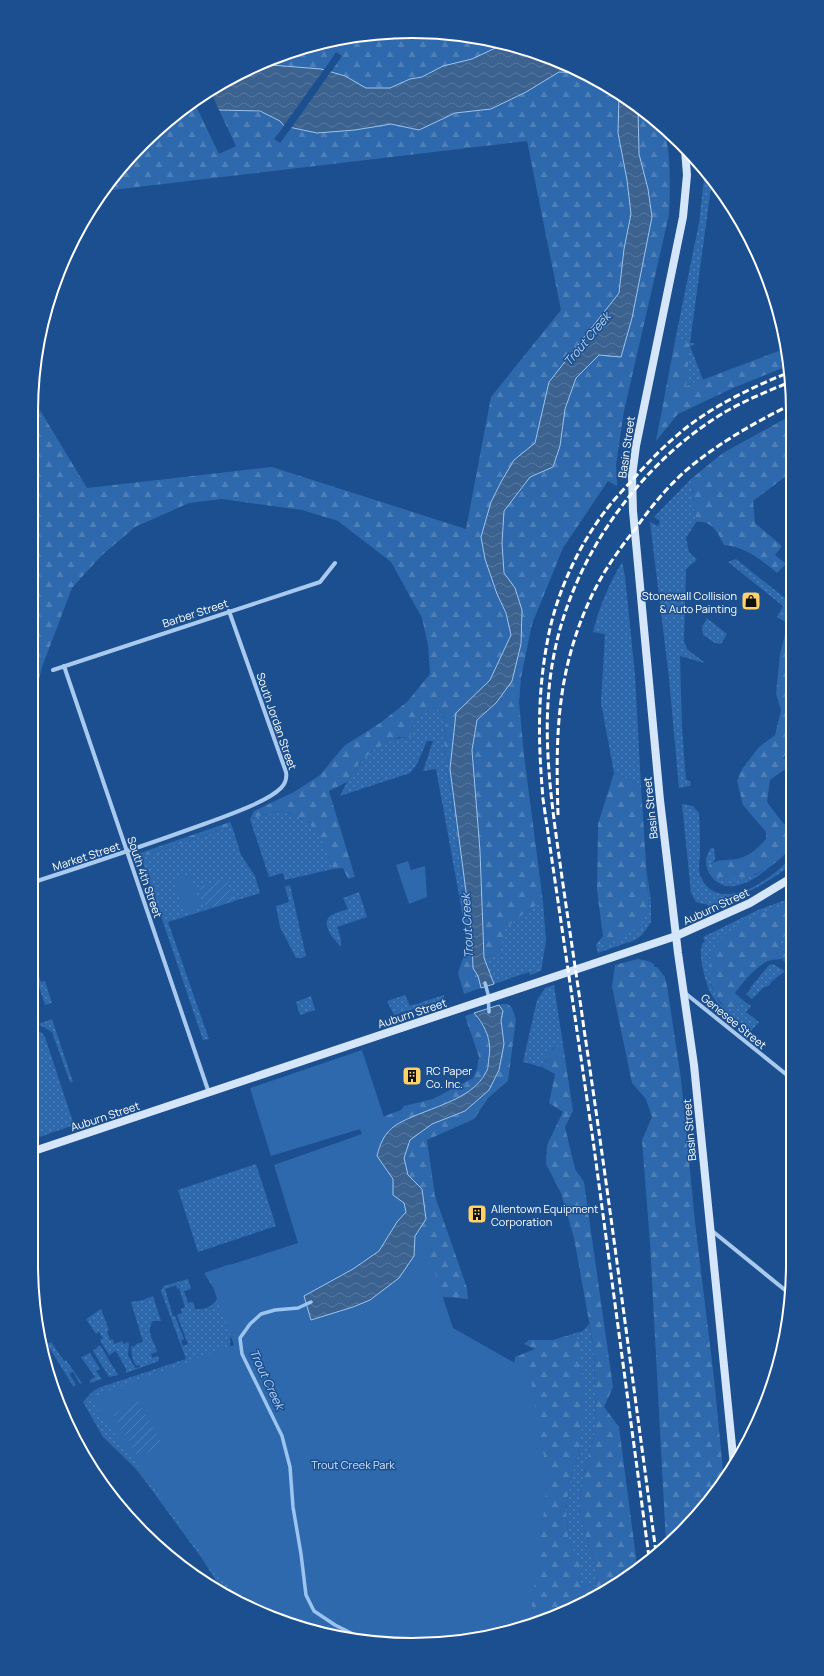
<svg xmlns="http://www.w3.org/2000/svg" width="824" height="1676" viewBox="0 0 824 1676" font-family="Manrope,sans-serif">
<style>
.grass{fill:url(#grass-dots);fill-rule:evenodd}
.forest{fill:url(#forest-firs)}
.park{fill:#2e69ad}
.garden{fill:url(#garden-furrows)}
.water{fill:url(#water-waves);stroke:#9cc4f0}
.pier{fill:#1b4f8f}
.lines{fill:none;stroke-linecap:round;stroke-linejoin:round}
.stream{stroke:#9cc4f0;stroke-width:3.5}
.street{stroke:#a9c9ee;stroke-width:4}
.secondary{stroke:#d6e6fa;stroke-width:8}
.rail{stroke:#fff;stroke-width:3;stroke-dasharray:7 3;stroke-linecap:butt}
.labels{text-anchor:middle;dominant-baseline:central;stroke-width:3;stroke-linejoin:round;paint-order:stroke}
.street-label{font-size:11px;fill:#fff;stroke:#1b4f8f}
.poi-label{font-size:11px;fill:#fff;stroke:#1b4f8f;text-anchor:start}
.park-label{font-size:11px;fill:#cfe3fa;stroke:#1b4f8f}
.water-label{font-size:12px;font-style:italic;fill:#b5d3f5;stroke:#1b4f8f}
.rim{fill:none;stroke:#fff;stroke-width:2}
</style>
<defs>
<pattern id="grass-dots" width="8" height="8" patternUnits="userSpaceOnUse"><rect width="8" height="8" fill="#2e69ad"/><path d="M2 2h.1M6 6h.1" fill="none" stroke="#4d80b9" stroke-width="1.8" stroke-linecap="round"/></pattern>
<pattern id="forest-firs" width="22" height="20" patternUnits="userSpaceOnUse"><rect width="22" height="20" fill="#2e69ad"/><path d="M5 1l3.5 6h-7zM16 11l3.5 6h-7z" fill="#4d80b9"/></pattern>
<pattern id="garden-furrows" width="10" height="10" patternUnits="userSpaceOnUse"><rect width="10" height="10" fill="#2e69ad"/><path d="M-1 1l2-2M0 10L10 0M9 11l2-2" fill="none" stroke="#4d80b9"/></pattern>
<pattern id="water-waves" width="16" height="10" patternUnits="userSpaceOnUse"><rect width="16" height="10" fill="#3c6290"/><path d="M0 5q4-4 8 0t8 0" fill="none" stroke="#597aa1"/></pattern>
</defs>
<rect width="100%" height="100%" fill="#1b4f8f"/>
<!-- grass -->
<g class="grass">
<polygon points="709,178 712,180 690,343 694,343 694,345 690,346 703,380 685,386 690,343 675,341 699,223 704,179"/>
<polygon points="691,479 696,522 686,538 689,552 697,560 688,567 686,570 684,641 687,649 705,663 680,656 682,728 686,780 688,780 691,782 690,786 679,788 669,678 650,522 658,526 660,521 654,517"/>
<polygon points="736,559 791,603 791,620 789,624 777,617 783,606 728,562"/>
<path d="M622,562L625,576L635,675L641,785L614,773L601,703L605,634L593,632C601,603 607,588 622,562Z"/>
<polygon points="707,618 727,634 721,644 715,643 703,635 702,627"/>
<path d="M435,707C449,718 447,726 444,743L470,937L468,944L436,769L423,771L433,741H427L417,764L410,773L340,796C352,770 377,734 410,738C414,718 419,717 435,707Z"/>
<path d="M682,804L693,806L699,813C700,827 700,840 700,853C700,860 698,869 700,875C717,918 775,879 792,855V863C774,881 736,898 713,908H708V905L696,902L691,893Z"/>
<path d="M279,811C288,813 302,815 309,822C322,834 327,852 333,869L285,880L283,873L269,877L250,819Z"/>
<polygon points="232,826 241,855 255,876 260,893 168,922 209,1039 203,1040 141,857"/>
<path d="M711,848H714L715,860L709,865L755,875L772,865C761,874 749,884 734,886C713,889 698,864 711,848Z"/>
<polygon points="647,872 651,903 651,922 642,935 635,940 598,953 596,945 616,940 649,910"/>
<polygon points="290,885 306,956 301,958 296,958 280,927 276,906 289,902 285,887"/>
<path d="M359,892L367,917L337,927L341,939V947C335,940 320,925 330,916C334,913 342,911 348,909L343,898Z"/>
<path d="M791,898L792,903H788L711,985L719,1002L727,1009L745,1002L751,1006L746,1012L759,1022L751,1031C725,1011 709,1003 703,969C701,960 700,952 702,944L705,941L703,937L758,910Z"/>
<polygon points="543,902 546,941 541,971 530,975 529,972 494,984 484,958 498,956 505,928 528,910"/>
<polygon points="792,932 792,967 782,960 789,956 782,950 779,943 788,933"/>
<polygon points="33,960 41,982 45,981 52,1003 45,1005 33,968 31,968 31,961"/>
<polygon points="773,964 785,971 771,982 770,985 763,988 752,999 746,994 751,989 750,988 769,965"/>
<path d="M554,985L563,1045C551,1045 546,1058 542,1067L523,1062L537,1000L545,988Z"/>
<polygon points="405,995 410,1006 444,995 444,999 394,1015 387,1001"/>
<polygon points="311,996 315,1010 300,1015 296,1002"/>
<polygon points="52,1019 73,1082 70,1082 52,1032 38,1024"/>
<polygon points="31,1028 42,1033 45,1037 74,1125 31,1140"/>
<polygon points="256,1164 276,1226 198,1252 178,1190"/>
<path d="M231,1264L232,1322L229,1355L245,1573L241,1601L225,1595L203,1560L146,1482L135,1468L103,1437L83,1402L91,1393L98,1388L186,1359L161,1291L164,1286L188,1279L191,1289L184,1291L188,1303L193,1302L195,1309C205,1310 212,1307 217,1299L214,1289L204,1273ZM176,1285L177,1289L179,1288L185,1307L181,1309L182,1313L177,1315L188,1344L183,1346L181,1341L184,1339L175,1316H173L165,1289Z"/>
<path d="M153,1296L161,1321H153C145,1332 155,1342 157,1352L151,1354L152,1358L158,1356L159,1361L126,1373V1369L116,1351L109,1355L100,1340L103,1338L99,1332L96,1334L86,1319L101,1309L109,1330L107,1331L110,1340L113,1339L114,1344L122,1341L124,1344L128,1342L129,1344L128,1355L135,1368L140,1367L139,1365L136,1366L132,1357L131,1346L134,1347L136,1344L143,1342L131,1302L143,1300Z"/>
<polygon points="589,1324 594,1349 596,1429 585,1468 579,1505 586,1538 598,1574 596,1586 579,1585 580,1567 569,1540 566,1510 570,1480 580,1450 575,1337 566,1336 583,1331"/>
<polygon points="51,1342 64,1361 66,1360 82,1383 80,1384 73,1372 69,1373 76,1385 73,1386 47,1344"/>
<polygon points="100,1345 118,1375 109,1377 93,1351"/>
<polygon points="90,1353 100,1369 96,1371 102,1379 90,1383 90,1380 95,1377 81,1357"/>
</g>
<!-- forest -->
<g class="forest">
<polygon points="412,31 487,38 504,44 472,59 443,66 422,77 410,79 390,88 366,88 345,76 331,72 342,56 336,52 324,70 259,64 266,60 338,38"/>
<path d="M559,72L581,73L619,96L618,133L627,180L631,214L624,249L619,293L549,382L535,443L514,460L491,502L497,594L506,613L511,635L490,680L468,702L450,769L472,938L473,967L478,976L481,988L464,994L458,973L470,937L444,743C447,727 449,717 435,707C419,718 414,718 410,738L399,737L373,750L358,765L347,782L329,791L355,877L348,879L343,868L333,869L323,842L308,821L290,813L279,811L250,819L254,811L294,792L320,775L344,746L380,723L407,702L430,674L428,645L422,618L391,562L338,521L302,510L222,499L189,503L135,527L101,556L72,588L42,667L31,713V412L32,397L87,488L272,467L466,529L491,397L561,310L527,141L112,190L86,217L95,200L143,142L192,102H194L219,154L236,146L219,110C238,111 273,107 284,126L274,139L280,143L291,128L317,133L355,130L391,124L419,130L455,113L492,109L526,92Z"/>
<path d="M638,107C647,111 656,120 662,128C672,142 670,197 669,215L624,411L616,465L617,486L608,481L563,548L532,624L521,678L519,702L524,755L543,902L528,910L506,928L498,956L484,958L480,851L472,750L477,720L496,703L512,681L515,588L504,573L502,543L504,511L530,477L553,467L560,446L565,409L576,378L599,355L652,217L648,189L639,154Z"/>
<polygon points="675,341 690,343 686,386 784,349 786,356 788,356 790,365 733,388 678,414 656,441"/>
<path d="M790,416V473L753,501L755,523L782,546L775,555L786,564L777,573C761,560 746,547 724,545C718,533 712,520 696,522L691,479L723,453Z"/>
<path d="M791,620V749L783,758L791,765L770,780L767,802L782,822L791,830C791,835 793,842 790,846C778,870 734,888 709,873V865C718,858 726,861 736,859C749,857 758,848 766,839V832L743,805L737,781L742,769L759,747L775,735L781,710L776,694L780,654L786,631Z"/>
<polygon points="614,773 641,785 649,910 639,927 616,940 596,945 603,936 597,890 598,824"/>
<polygon points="230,822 232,826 141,857 140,853"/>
<path d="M788,903H792V932L788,933L779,943L782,950L789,956C781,961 776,958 768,961C755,967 744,981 735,993L745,1002L727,1009C716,999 711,988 710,974C710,968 709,958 712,952C721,928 765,911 788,903Z"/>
<polygon points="638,959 648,961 654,964 654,967 657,967 665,977 667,986 681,1079 695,1222 714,1378 724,1481 682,1533 666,1544 650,1243 642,1140 652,1117 646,1099 632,1083 612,987 615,965"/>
<polygon points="502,1004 508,1004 512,1008 516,1019 508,1081 488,1098 474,1119 427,1140 435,1196 467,1288 468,1299 424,1295 353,1307 422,1189 408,1175 404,1159 410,1140 432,1124 465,1111 504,1044 501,1020 503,1011 499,1005"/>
<polygon points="474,1013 487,1032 490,1050 487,1072 475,1087 451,1102 417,1115 395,1126 385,1135 336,1144 362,1134 360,1129 336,1136 379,1118 401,1110 404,1106 433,1099 473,1078 477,1069 479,1057 465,1016"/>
<polygon points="559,1045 563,1045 573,1111 565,1127 575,1169 584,1182 613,1387 604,1407 619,1427 637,1565 581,1606 511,1627 513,1372 515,1357 535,1349 524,1344 529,1340 553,1340 566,1336 575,1337 580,1343 584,1400 580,1450 570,1480 566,1510 569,1540 581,1567 579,1585 596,1586 598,1574 586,1538 579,1505 585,1468 596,1429 594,1349 574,1238 561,1193 546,1164 547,1145 563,1112 549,1103 555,1074 542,1067 549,1052"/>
</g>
<!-- park -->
<g class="park">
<polygon points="408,861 411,870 425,866 427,897 409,904 396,865"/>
<polygon points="191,875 201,908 184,913 174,880"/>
<polygon points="362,1050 453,1328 529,1371 548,1479 530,1621 462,1642 337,1638 262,1609 220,1579 89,1398 234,1345 208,1272 298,1243 274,1165 362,1134 360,1129 271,1156 250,1088"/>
</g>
<!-- garden -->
<g class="garden">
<polygon points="226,878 234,901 207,909 199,887"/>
<polygon points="137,1400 162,1443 139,1458 113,1415"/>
</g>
<!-- water -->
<g class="water">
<polygon points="504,44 558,60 581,73 559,72 526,92 491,109 455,113 419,130 391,124 355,130 317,133 284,126 280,121 260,111 219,110 192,102 201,95 259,64 321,69 345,76 366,88 390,88 410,79 422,77 443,66 472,59"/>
<polygon points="619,96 638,107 639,154 648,189 652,217 632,318 621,357 599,355 576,378 565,409 560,446 553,467 530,477 504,511 502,543 504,573 515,588 522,610 521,644 512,681 496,703 477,720 472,750 480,851 484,958 494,984 481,988 478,976 473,968 472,938 450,769 456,713 490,680 511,635 506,613 497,594 485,559 481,537 491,502 501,482 514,460 535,443 549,382 619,293 624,249 631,214 627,180 618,133"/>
<path d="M499,1005L503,1011L501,1020L504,1044L499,1070L489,1090L465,1111L432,1124L410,1140L404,1158L408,1175L422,1189L426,1219L415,1236L414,1256L399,1278L370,1300L353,1307L311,1320L304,1296L353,1269L379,1251L397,1222L406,1212L404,1203L393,1195V1179L377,1156C380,1144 384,1133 396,1125C421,1109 472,1102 486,1072C489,1068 488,1062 489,1057C492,1041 485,1025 474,1013Z"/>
</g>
<!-- pier -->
<g class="pier">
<polygon points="325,68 332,70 290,130 282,128"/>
<polygon points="210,90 219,110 220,112 195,105 194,102 194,101 201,95"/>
</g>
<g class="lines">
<!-- stream -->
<g class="stream">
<polyline points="485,983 488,994 489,1012"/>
<polyline points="311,1302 298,1308 275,1310 261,1314 250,1324 240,1338 242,1354 282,1436 290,1467 293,1507 301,1554 306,1595 314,1611 335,1625 361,1638"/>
</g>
<!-- street -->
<g class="street">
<polyline points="64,666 209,1093"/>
<polyline points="53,670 320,582 335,563"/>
<path d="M31,883C90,864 149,844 207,823C226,816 267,802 281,788C286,783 287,778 286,772L229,611"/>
<polyline points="685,993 792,1079"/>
<polyline points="711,1230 790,1294"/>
</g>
<!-- secondary -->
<g class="secondary">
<polyline points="685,150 687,175 683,217 636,446 632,476 633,511 660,800 678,953 694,1065 734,1466"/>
<polyline points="31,1152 676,936 750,903 788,880 792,880"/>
</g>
<!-- rail -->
<g class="rail">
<path d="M558,815C557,777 556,739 561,701C567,653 584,602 611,562C619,550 627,539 636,528C653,504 671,482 695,463C724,440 756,422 790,405"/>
<path d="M656,1552C632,1377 610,1203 584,1029C576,971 567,914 559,856C549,786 540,715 556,645C577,551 643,461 725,412C746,400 768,391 790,382"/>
<path d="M649,1557L593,1140L543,799C538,741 537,691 549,633C558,590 579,545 606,510C615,498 626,487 636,476C653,457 670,440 691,424C721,402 755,386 790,372"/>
</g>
</g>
<!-- icons -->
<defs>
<g id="shop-square" transform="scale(1)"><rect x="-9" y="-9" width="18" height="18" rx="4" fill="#ffd166" stroke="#1b4f8f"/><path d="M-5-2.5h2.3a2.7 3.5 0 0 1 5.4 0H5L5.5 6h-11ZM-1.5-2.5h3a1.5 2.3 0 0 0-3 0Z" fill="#111"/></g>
<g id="building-square" transform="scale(1)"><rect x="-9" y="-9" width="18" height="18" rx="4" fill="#ffd166" stroke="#1b4f8f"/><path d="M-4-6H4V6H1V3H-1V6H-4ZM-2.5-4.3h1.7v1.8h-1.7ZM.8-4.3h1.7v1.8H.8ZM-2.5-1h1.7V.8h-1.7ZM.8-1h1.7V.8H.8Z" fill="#111"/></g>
</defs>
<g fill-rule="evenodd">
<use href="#shop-square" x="751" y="601"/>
<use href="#building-square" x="412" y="1076"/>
<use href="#building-square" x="477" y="1214"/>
</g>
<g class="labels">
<!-- street labels -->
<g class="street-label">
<text transform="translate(626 447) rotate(-82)">Basin Street</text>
<text transform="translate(195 613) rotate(-18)">Barber Street</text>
<text transform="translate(277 721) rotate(71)">South Jordan Street</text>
<text transform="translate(650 808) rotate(-96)">Basin Street</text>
<text transform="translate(86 856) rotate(-18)">Market Street</text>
<text transform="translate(145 877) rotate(71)">South 4th Street</text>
<text transform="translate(716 906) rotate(-25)">Auburn Street</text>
<text transform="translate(412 1013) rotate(-18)">Auburn Street</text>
<text transform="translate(734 1021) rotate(39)">Genesee Street</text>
<text transform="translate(105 1116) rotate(-18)">Auburn Street</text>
<text transform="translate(689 1130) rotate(-95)">Basin Street</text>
</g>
<!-- poi labels -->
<g class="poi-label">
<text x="737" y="595" text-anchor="end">Stonewall Collision<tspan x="737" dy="13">&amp; Auto Painting</tspan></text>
<text x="426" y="1070">RC Paper<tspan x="426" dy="13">Co. Inc.</tspan></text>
<text x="491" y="1208">Allentown Equipment<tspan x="491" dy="13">Corporation</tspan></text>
</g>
<!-- park labels -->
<g class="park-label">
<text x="353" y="1464">Trout Creek Park</text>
</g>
<!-- water labels -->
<g class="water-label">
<text transform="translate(587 339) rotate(-50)">Trout Creek</text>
<text transform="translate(467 926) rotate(-93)">Trout Creek</text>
<text transform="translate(267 1379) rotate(65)">Trout Creek</text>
</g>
</g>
<!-- crop -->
<path d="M0 0H824V1676H0ZM412 38H412A374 374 0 0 1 786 412V1264A374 374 0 0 1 412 1638H412A374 374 0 0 1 38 1264V412A374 374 0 0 1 412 38Z" fill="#1b4f8f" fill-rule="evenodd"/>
<path class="rim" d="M412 38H412A374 374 0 0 1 786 412V1264A374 374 0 0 1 412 1638H412A374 374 0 0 1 38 1264V412A374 374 0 0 1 412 38Z"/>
</svg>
